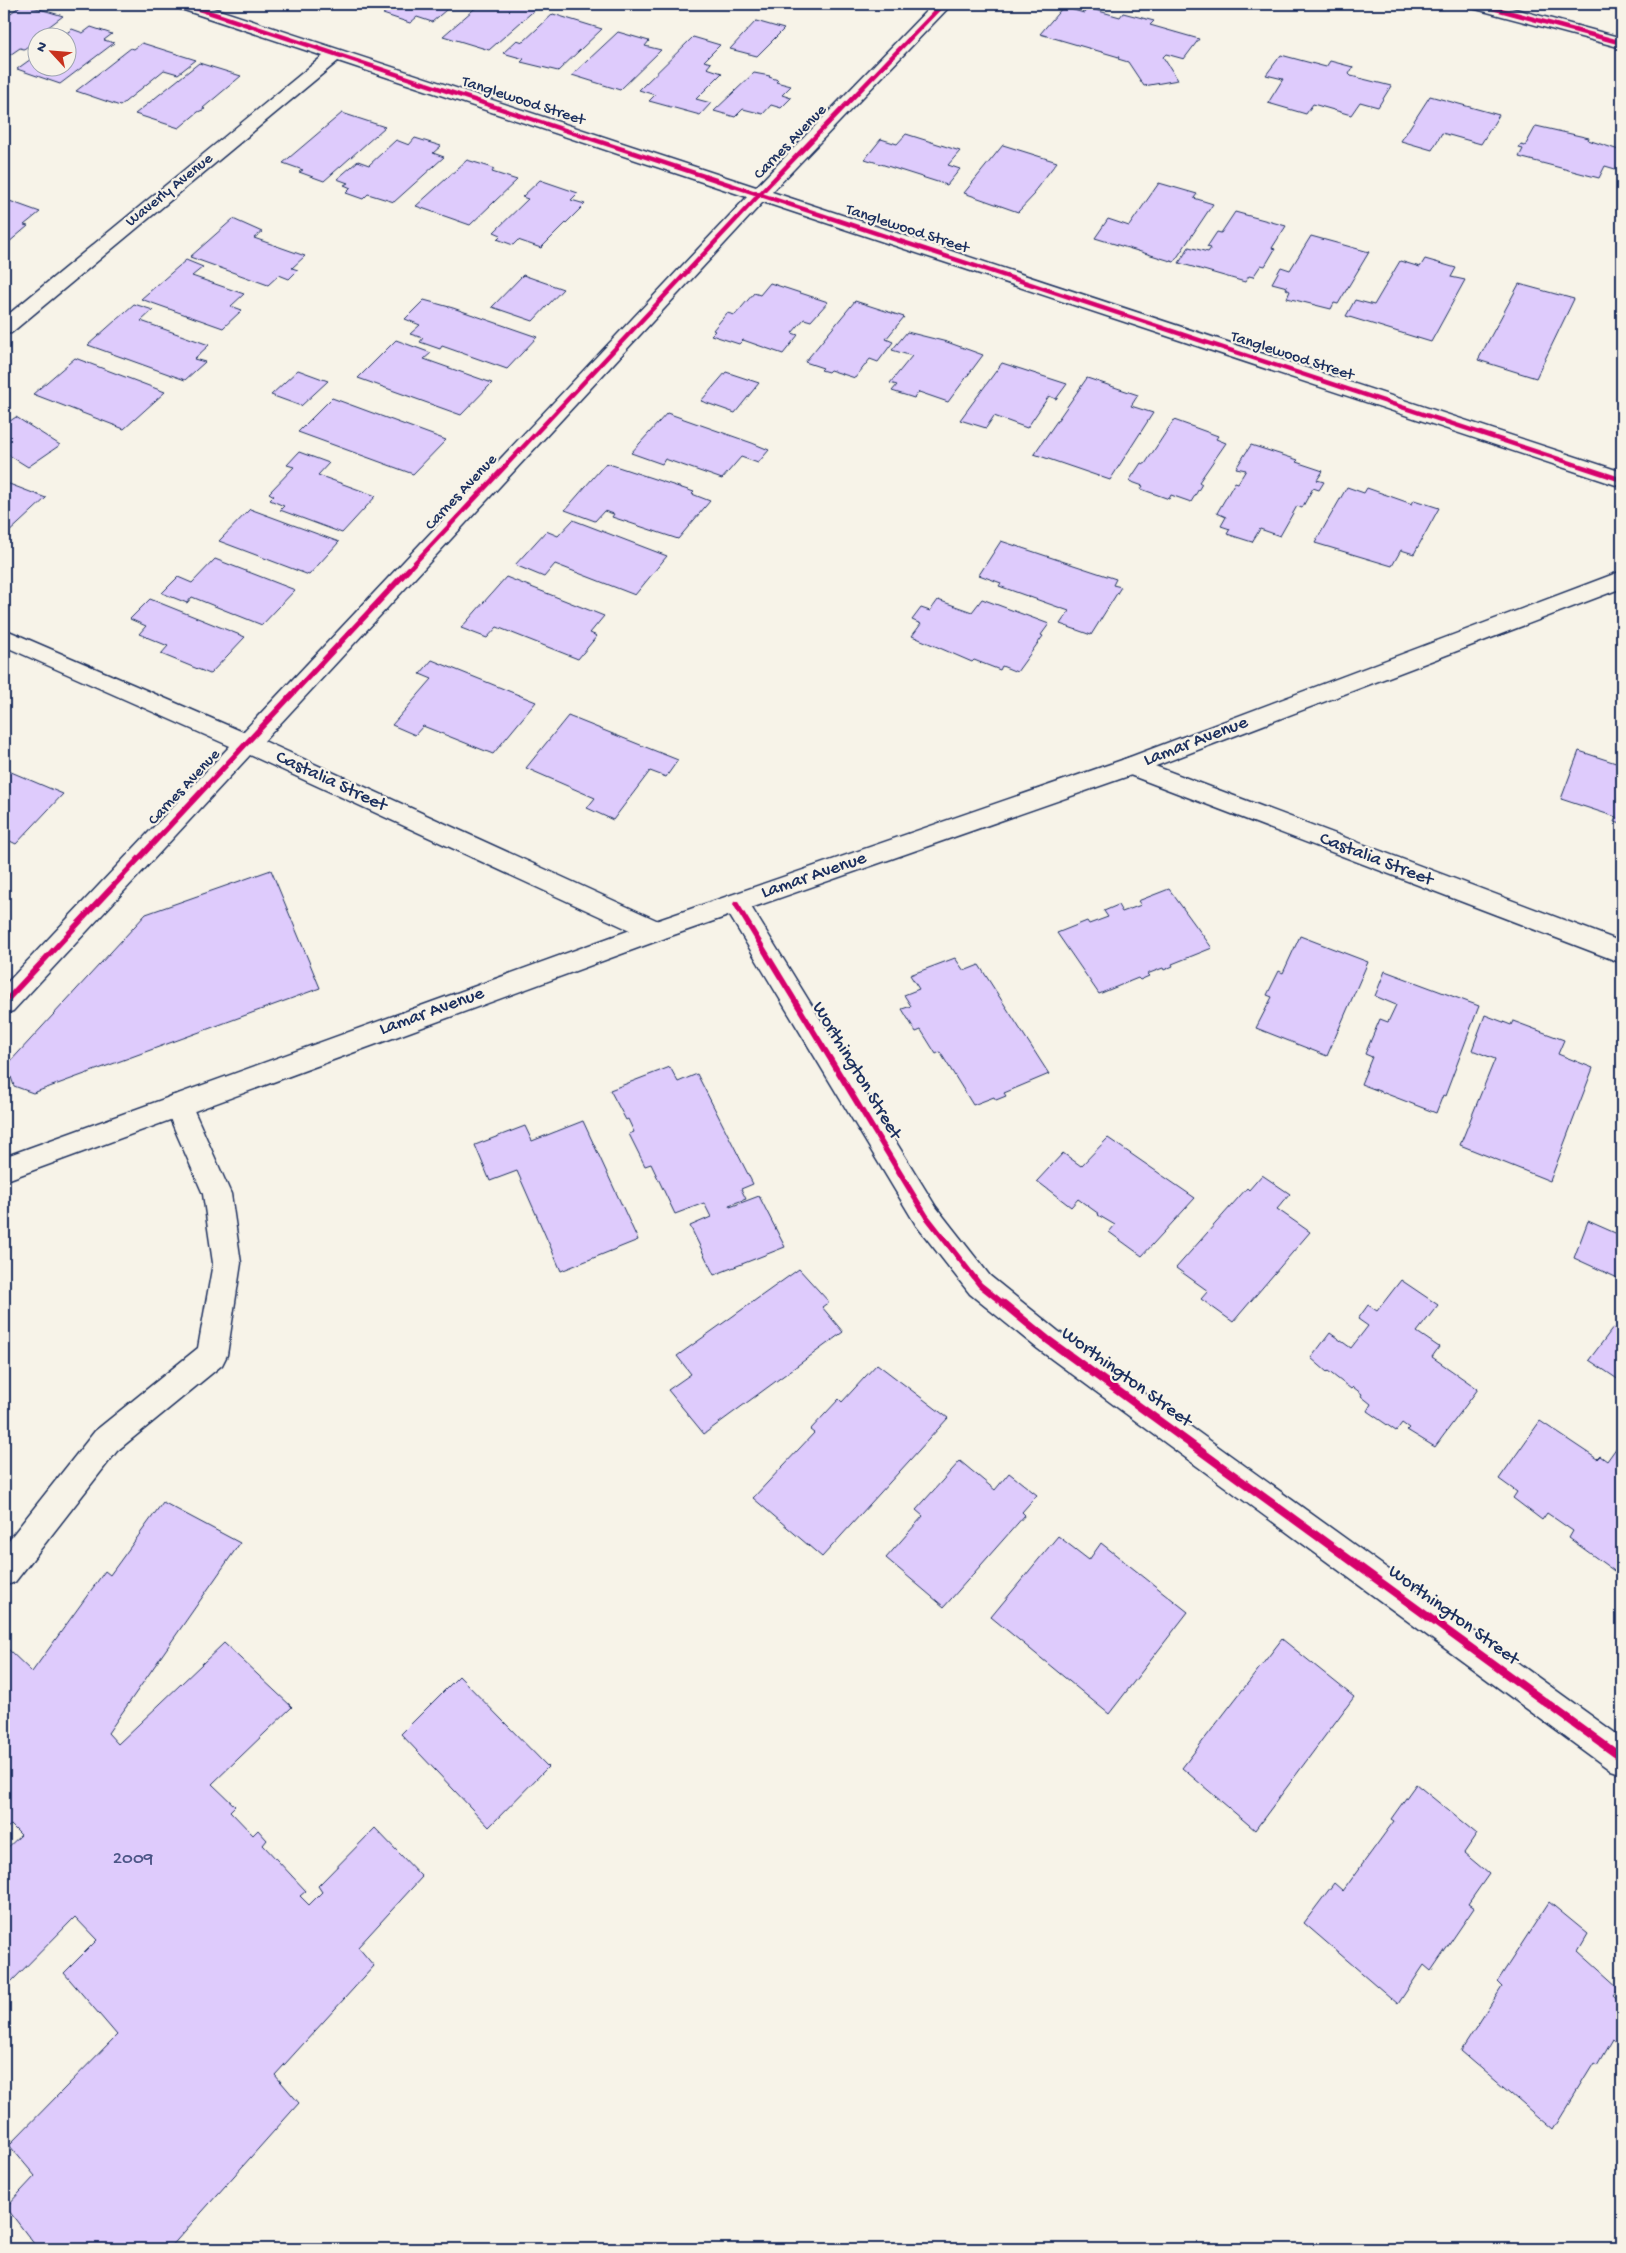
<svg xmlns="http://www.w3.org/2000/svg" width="1626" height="2253" viewBox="0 0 1626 2253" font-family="'Gochi Hand',sans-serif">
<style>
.building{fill:#decbfc;stroke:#1b2f5e}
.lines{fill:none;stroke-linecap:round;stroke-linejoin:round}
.lane-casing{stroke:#1b2f5e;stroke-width:3}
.street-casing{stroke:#1b2f5e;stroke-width:3}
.secondary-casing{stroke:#1b2f5e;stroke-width:3}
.primary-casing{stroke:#1b2f5e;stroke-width:3}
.lane{fill:#f7f3e8;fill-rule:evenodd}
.street{fill:#f7f3e8;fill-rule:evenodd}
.secondary{fill:#f7f3e8;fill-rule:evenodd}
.primary{fill:#f7f3e8;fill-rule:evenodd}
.cycleway-far2-casing{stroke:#f7f3e8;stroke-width:7}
.cycleway-far1-casing{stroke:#f7f3e8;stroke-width:9}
.cycleway-casing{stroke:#f7f3e8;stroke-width:11}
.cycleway-far2{stroke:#d6006c;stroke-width:4.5}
.cycleway-far1{stroke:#d6006c;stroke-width:5.5}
.cycleway{stroke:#d6006c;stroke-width:8}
.labels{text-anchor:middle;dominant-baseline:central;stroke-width:4.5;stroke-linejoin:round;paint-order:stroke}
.far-street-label{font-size:16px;fill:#1b2f5e;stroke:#f7f3e8}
.street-label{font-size:19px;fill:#1b2f5e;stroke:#f7f3e8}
.near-number-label{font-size:19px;fill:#4c5686}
</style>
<rect width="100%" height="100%" fill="#f7f3e8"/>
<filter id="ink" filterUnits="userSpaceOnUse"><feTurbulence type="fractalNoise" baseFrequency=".02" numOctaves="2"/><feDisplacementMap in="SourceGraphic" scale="10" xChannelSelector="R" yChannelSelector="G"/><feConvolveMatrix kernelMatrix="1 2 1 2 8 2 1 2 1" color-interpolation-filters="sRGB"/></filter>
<g filter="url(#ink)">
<!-- building -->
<g class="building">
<polygon points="23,4 63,16 39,34 43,35 24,49 20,48 4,59 4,18"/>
<polygon points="396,4 453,4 432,22 417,17 410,23 383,14"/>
<polygon points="480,4 529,4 538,7 489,50 443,36"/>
<polygon points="1063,7 1084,13 1088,8 1120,17 1123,13 1154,21 1150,25 1199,39 1184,59 1166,54 1163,57 1178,80 1144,86 1128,62 1118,59 1119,57 1040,34"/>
<polygon points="553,14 602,29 558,71 521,62 524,59 503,53 517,40 523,42"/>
<polygon points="756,21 784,29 757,56 730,49"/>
<polygon points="91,27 112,34 104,40 114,43 60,84 17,69 38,54 38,68 68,68 68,38 60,38 72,29 83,33"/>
<polygon points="618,32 649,41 645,46 661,50 620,90 572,75"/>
<polygon points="693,37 720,45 704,61 711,63 707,68 722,73 696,99 711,103 700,115 649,101 655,95 639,90"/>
<polygon points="142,43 196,60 178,74 164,70 120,106 76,91 131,48 134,49"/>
<polygon points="1281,55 1326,67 1330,61 1353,67 1349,74 1351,76 1391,86 1378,107 1360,102 1351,115 1313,104 1306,114 1268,103 1283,79 1266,75"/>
<polygon points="199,63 241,76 203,108 205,109 198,112 179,128 135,114"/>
<polygon points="754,73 770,76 769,77 778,80 776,82 791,86 782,95 791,98 781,108 771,105 763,114 743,109 735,117 714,111"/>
<polygon points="1430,96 1499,115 1481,144 1442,133 1432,150 1401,141"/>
<polygon points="342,113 385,127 324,181 299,172 303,170 283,163"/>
<polygon points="1536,126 1589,138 1588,140 1622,151 1622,171 1605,166 1599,178 1519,157 1523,149 1519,148 1521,145 1525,146"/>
<polygon points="906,134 960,151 948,165 960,169 947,185 865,159 881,139 897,144"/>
<polygon points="415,138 441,146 433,153 444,157 394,202 368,194 363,199 346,193 351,188 344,185 348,183 337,179 358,161 369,165 396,140 409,145"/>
<polygon points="1003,145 1057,162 1033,193 1035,194 1018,212 964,193"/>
<polygon points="467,160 490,167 494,169 492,172 517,180 470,225 416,206"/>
<polygon points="540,180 578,193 571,200 585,204 541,248 518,240 513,245 497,239 501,235 494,232 528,199 522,197"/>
<polygon points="1159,183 1197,194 1194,198 1213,204 1174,262 1095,238 1108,219 1129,226"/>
<polygon points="4,199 40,212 24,225 28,226 8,243 4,241"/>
<polygon points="1235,212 1286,226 1272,248 1275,249 1265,266 1261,265 1253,277 1249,276 1245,282 1179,263 1189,247 1208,252 1211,248 1207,247 1217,232 1221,233"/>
<polygon points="233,219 262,232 254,238 305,256 292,268 298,270 289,279 279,275 268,285 190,257"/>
<polygon points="1311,236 1369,252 1338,304 1334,303 1331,309 1287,298 1290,291 1286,289 1287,287 1272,283 1281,267 1290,270"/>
<polygon points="1425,259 1456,268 1451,277 1465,280 1431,342 1346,316 1355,300 1374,305 1400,261 1420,267"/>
<polygon points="186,260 203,267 192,276 244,294 231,306 242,310 223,328 141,299"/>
<polygon points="523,275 563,289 533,321 492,307"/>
<polygon points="770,283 828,302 811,321 804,319 792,333 798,335 783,354 743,340 739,344 711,335 715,331 713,330 727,313 735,315 754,293 760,295"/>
<polygon points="1519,284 1574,299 1536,378 1478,360"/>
<polygon points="424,300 453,308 537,337 507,369 442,346 440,349 420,342 423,338 410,334 420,325 405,319"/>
<polygon points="855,301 904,317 886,339 893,342 878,362 870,359 855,378 830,370 828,372 821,370 823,368 805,362"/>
<polygon points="134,304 153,310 141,321 209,345 194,359 205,362 185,380 88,345"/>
<polygon points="907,332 947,342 983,355 948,402 919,392 914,398 892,391 897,385 890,383 912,356 892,350"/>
<polygon points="396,340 431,353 424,359 492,383 461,415 358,378"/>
<polygon points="75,358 165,392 124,429 33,394"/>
<polygon points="1002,363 1067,384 1056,399 1049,396 1027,428 994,416 986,428 960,420"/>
<polygon points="298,370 328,381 301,406 271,395"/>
<polygon points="726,372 759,383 735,413 701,401"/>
<polygon points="1087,378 1138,395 1131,406 1153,413 1110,480 1034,454"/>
<polygon points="332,398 446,440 413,474 298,432"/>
<polygon points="667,413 752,443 769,450 758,463 741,457 722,479 665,459 662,464 631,453"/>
<polygon points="16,417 60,445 28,467 4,452 4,425"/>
<polygon points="1174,420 1218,436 1216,439 1226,443 1199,482 1202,484 1191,502 1171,495 1169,499 1141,489 1143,486 1129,481 1141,463 1145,464"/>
<polygon points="1251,445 1298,460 1296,462 1323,471 1317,480 1324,482 1319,490 1313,488 1302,508 1297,506 1280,536 1260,529 1252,542 1227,534 1230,529 1221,526 1226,517 1217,513 1235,482 1238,483 1246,470 1236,468"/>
<polygon points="299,452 329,463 318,475 376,496 342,533 280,510 284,506 270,500 274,496 269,493 294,467 287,465"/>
<polygon points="606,463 694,492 692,494 710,501 678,539 612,517 614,514 604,511 595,521 565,510"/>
<polygon points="4,482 46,498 5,536 4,536"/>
<polygon points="1347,487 1364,493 1367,488 1412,504 1414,500 1439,508 1414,554 1401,550 1392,566 1315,543"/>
<polygon points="250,509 339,542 309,575 219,541"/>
<polygon points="573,520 667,556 635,595 555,564 544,577 515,565 546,531 558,536"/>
<polygon points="1001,541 1116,579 1113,585 1121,587 1091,635 1060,624 1069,611 999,586 1001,583 979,575"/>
<polygon points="215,559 295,590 262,625 192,597 187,603 162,593 178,577 192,583"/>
<polygon points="506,577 604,616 590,633 597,636 578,659 497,627 487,638 461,628"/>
<polygon points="150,599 245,637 210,674 161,654 168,646 139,634 146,626 130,619"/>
<polygon points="982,599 1049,624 1041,635 1043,636 1017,672 1002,666 1000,670 974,660 972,662 912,636 921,624 912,620 921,608 930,611 938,600 972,612"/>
<polygon points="432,660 536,702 493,754 423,726 415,735 392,725 432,679 420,674"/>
<polygon points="568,716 678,760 666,777 650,771 613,820 587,808 595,798 526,768"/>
<polygon points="1579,751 1622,765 1622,824 1614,822 1616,817 1561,799"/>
<polygon points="4,769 63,794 16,844 4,838"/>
<polygon points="271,870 320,988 33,1093 14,1086 7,1065 146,914"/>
<polygon points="1169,889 1212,948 1172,964 1173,966 1164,970 1163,968 1147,974 1149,976 1140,980 1138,978 1099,994 1057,933 1087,921 1089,924 1108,917 1104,911 1118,905 1122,912 1141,905 1138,901"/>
<polygon points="1300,936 1368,962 1327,1056 1256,1028 1272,997 1267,995 1279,971 1283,973"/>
<polygon points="955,958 964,971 979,965 1049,1074 1004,1093 1006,1096 996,1100 994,1097 973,1105 940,1052 936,1054 921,1030 916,1032 902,1009 911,1006 904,995 919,989 910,975"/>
<polygon points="1385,971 1479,1006 1445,1096 1443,1095 1436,1113 1361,1084 1372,1057 1365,1054 1380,1019 1388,1022 1396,1005 1375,996"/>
<polygon points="1485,1015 1511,1025 1513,1021 1564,1040 1558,1054 1593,1068 1550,1181 1460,1145 1495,1059 1472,1050"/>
<polygon points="670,1067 678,1082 697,1074 753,1184 741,1189 746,1199 729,1205 730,1207 759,1196 785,1247 714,1275 690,1226 711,1217 704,1203 675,1214 651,1164 645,1166 629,1134 634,1132 628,1119 626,1120 610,1090"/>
<polygon points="583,1121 638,1240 561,1271 517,1171 490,1181 475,1145 525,1126 532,1141"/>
<polygon points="1108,1138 1195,1198 1142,1256 1109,1232 1115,1225 1098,1215 1099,1214 1078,1199 1071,1207 1037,1181 1063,1153 1081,1166"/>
<polygon points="1262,1175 1290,1194 1277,1209 1310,1232 1233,1322 1201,1299 1208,1291 1176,1268 1247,1188 1249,1190"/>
<polygon points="1588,1221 1622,1236 1622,1280 1574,1258"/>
<polygon points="799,1269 829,1302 822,1307 843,1332 704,1434 668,1390 691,1374 677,1356"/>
<polygon points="1401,1280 1438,1305 1417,1332 1439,1347 1432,1357 1478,1389 1435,1447 1407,1430 1409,1428 1402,1423 1396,1431 1367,1411 1371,1404 1361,1396 1362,1394 1353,1387 1351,1389 1328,1371 1327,1372 1311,1358 1330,1333 1351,1348 1368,1326 1358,1319 1368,1305 1377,1311"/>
<polygon points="1613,1328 1622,1334 1622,1382 1589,1360"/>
<polygon points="877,1364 948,1418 822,1557 753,1498 814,1433 810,1430 839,1399 842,1402"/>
<polygon points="1540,1421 1597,1459 1600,1456 1607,1461 1622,1440 1622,1565 1617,1573 1569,1538 1573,1531 1547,1513 1542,1520 1513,1498 1517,1492 1499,1479"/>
<polygon points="960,1461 995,1490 1009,1473 1037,1495 1022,1512 1025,1515 944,1607 886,1558 923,1516 916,1510"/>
<polygon points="163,1502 240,1543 108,1733 118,1744 224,1643 292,1707 212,1784 235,1806 230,1811 253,1835 258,1830 267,1840 263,1845 306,1891 300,1896 309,1905 322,1892 318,1886 375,1828 422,1877 358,1947 374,1966 275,2075 299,2103 169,2249 38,2249 6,2207 35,2176 9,2145 117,2035 64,1973 97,1940 75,1917 4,1989 4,1851 21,1835 11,1825 4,1830 4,1653 8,1649 32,1672 105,1571 110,1575"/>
<polygon points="1058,1536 1089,1560 1101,1543 1188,1612 1109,1714 991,1617"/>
<polygon points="1282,1639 1354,1697 1255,1830 1182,1768"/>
<polygon points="459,1676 548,1767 489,1827 401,1734"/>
<polygon points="1416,1784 1477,1834 1464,1853 1489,1874 1468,1904 1474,1908 1431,1971 1424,1965 1398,2004 1304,1923 1334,1883 1343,1891 1394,1821 1391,1819"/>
<polygon points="1549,1902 1588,1934 1578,1951 1619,1988 1613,1995 1622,2003 1622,2032 1616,2042 1612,2039 1597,2065 1594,2063 1553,2130 1461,2051 1502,1987 1497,1982"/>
</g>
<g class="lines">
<!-- lane casing -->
<g class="lane-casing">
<polygon id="lane" points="178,1094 188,1097 231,1194 241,1263 227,1355 222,1365 117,1451 15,1582 4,1586 4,1546 95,1431 198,1348 213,1263 203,1194 164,1105 168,1097"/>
</g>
<!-- street casing -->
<g class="street-casing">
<g id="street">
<polygon points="175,4 201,4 756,187 933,4 952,4 772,192 1622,472 1622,487 763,202 264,741 665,924 669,931 665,938 656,941 647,938 250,755 13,1011 4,1014 4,986 230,746 4,646 4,629 243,732 747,197 338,61 11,333 4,334 4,318 323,56 178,8"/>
<polygon points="736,894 745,897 936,1207 990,1276 1058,1331 1622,1738 1622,1774 1610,1770 1038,1349 970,1294 916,1225 727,911 723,904 727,897"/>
</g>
</g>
<!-- secondary casing -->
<g class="secondary-casing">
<polygon id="secondary" points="1131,757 1622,942 1622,963 1122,772 1119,766 1122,760"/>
</g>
<!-- primary casing -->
<g class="primary-casing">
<g id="primary">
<polygon points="1469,4 1497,4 1622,38 1622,48 1472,8"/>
<polygon points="1622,571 1622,588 1140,772 665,938 4,1181 4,1157 647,924 1122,760"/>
</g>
</g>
<!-- lane -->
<use href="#lane" class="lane"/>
<!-- street -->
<use href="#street" class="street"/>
<!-- secondary -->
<use href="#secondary" class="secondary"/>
<!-- primary -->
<use href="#primary" class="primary"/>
<!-- cycleway-far2 casing -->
<g class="cycleway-far2-casing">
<g id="cycleway-far2">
<polyline points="184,4 1622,480"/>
<polyline points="1478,4 1622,43"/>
<polyline points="408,570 759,195 943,4"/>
</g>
</g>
<!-- cycleway-far1 casing -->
<g class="cycleway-far1-casing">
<g id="cycleway-far1">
<polyline points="736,904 926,1216 980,1285 1005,1305"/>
<polyline points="4,1003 409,569"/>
</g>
</g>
<!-- cycleway casing -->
<g class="cycleway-casing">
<polyline id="cycleway" points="1004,1304 1048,1340 1622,1758"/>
</g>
<!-- cycleway-far2 -->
<use href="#cycleway-far2" class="cycleway-far2"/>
<!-- cycleway-far1 -->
<use href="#cycleway-far1" class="cycleway-far1"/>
<!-- cycleway -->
<use href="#cycleway" class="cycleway"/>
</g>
</g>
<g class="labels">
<!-- far-street labels -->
<g class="far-street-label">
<text transform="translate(523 102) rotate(18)">Tanglewood Street</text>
<text transform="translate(791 143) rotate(-46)">Carnes Avenue</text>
<text transform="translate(170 191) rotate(-39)">Waverly Avenue</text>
<text transform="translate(907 230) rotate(18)">Tanglewood Street</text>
<text transform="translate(1292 357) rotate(18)">Tanglewood Street</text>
<text transform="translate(462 493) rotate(-47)">Carnes Avenue</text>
<text transform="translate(185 788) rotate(-47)">Carnes Avenue</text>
</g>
<!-- street labels -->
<g class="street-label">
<text transform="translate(1196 742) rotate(-21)">Lamar Avenue</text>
<text transform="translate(331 782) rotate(25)">Castalia Street</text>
<text transform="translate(1376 860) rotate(21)">Castalia Street</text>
<text transform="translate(814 876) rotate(-19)">Lamar Avenue</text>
<text transform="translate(432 1012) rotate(-20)">Lamar Avenue</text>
<text transform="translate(856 1071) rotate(59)">Worthington Street</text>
<text transform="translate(1126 1378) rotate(36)">Worthington Street</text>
<text transform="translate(1453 1616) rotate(36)">Worthington Street</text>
</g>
<!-- near-number labels -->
<g class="near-number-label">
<text x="133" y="1859">2009</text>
</g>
</g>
<!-- margin -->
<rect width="1626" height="2253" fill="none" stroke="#f7f3e8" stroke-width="20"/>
<rect x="10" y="10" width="1606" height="2233" fill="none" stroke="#1b2f5e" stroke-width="2" filter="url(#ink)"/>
<!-- north arrow -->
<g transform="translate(52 52) rotate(296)"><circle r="24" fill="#f7f3e8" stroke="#9fa5b1"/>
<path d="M0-4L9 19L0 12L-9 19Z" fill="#c8321e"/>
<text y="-8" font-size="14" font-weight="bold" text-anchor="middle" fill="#1b2f5e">N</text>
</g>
</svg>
